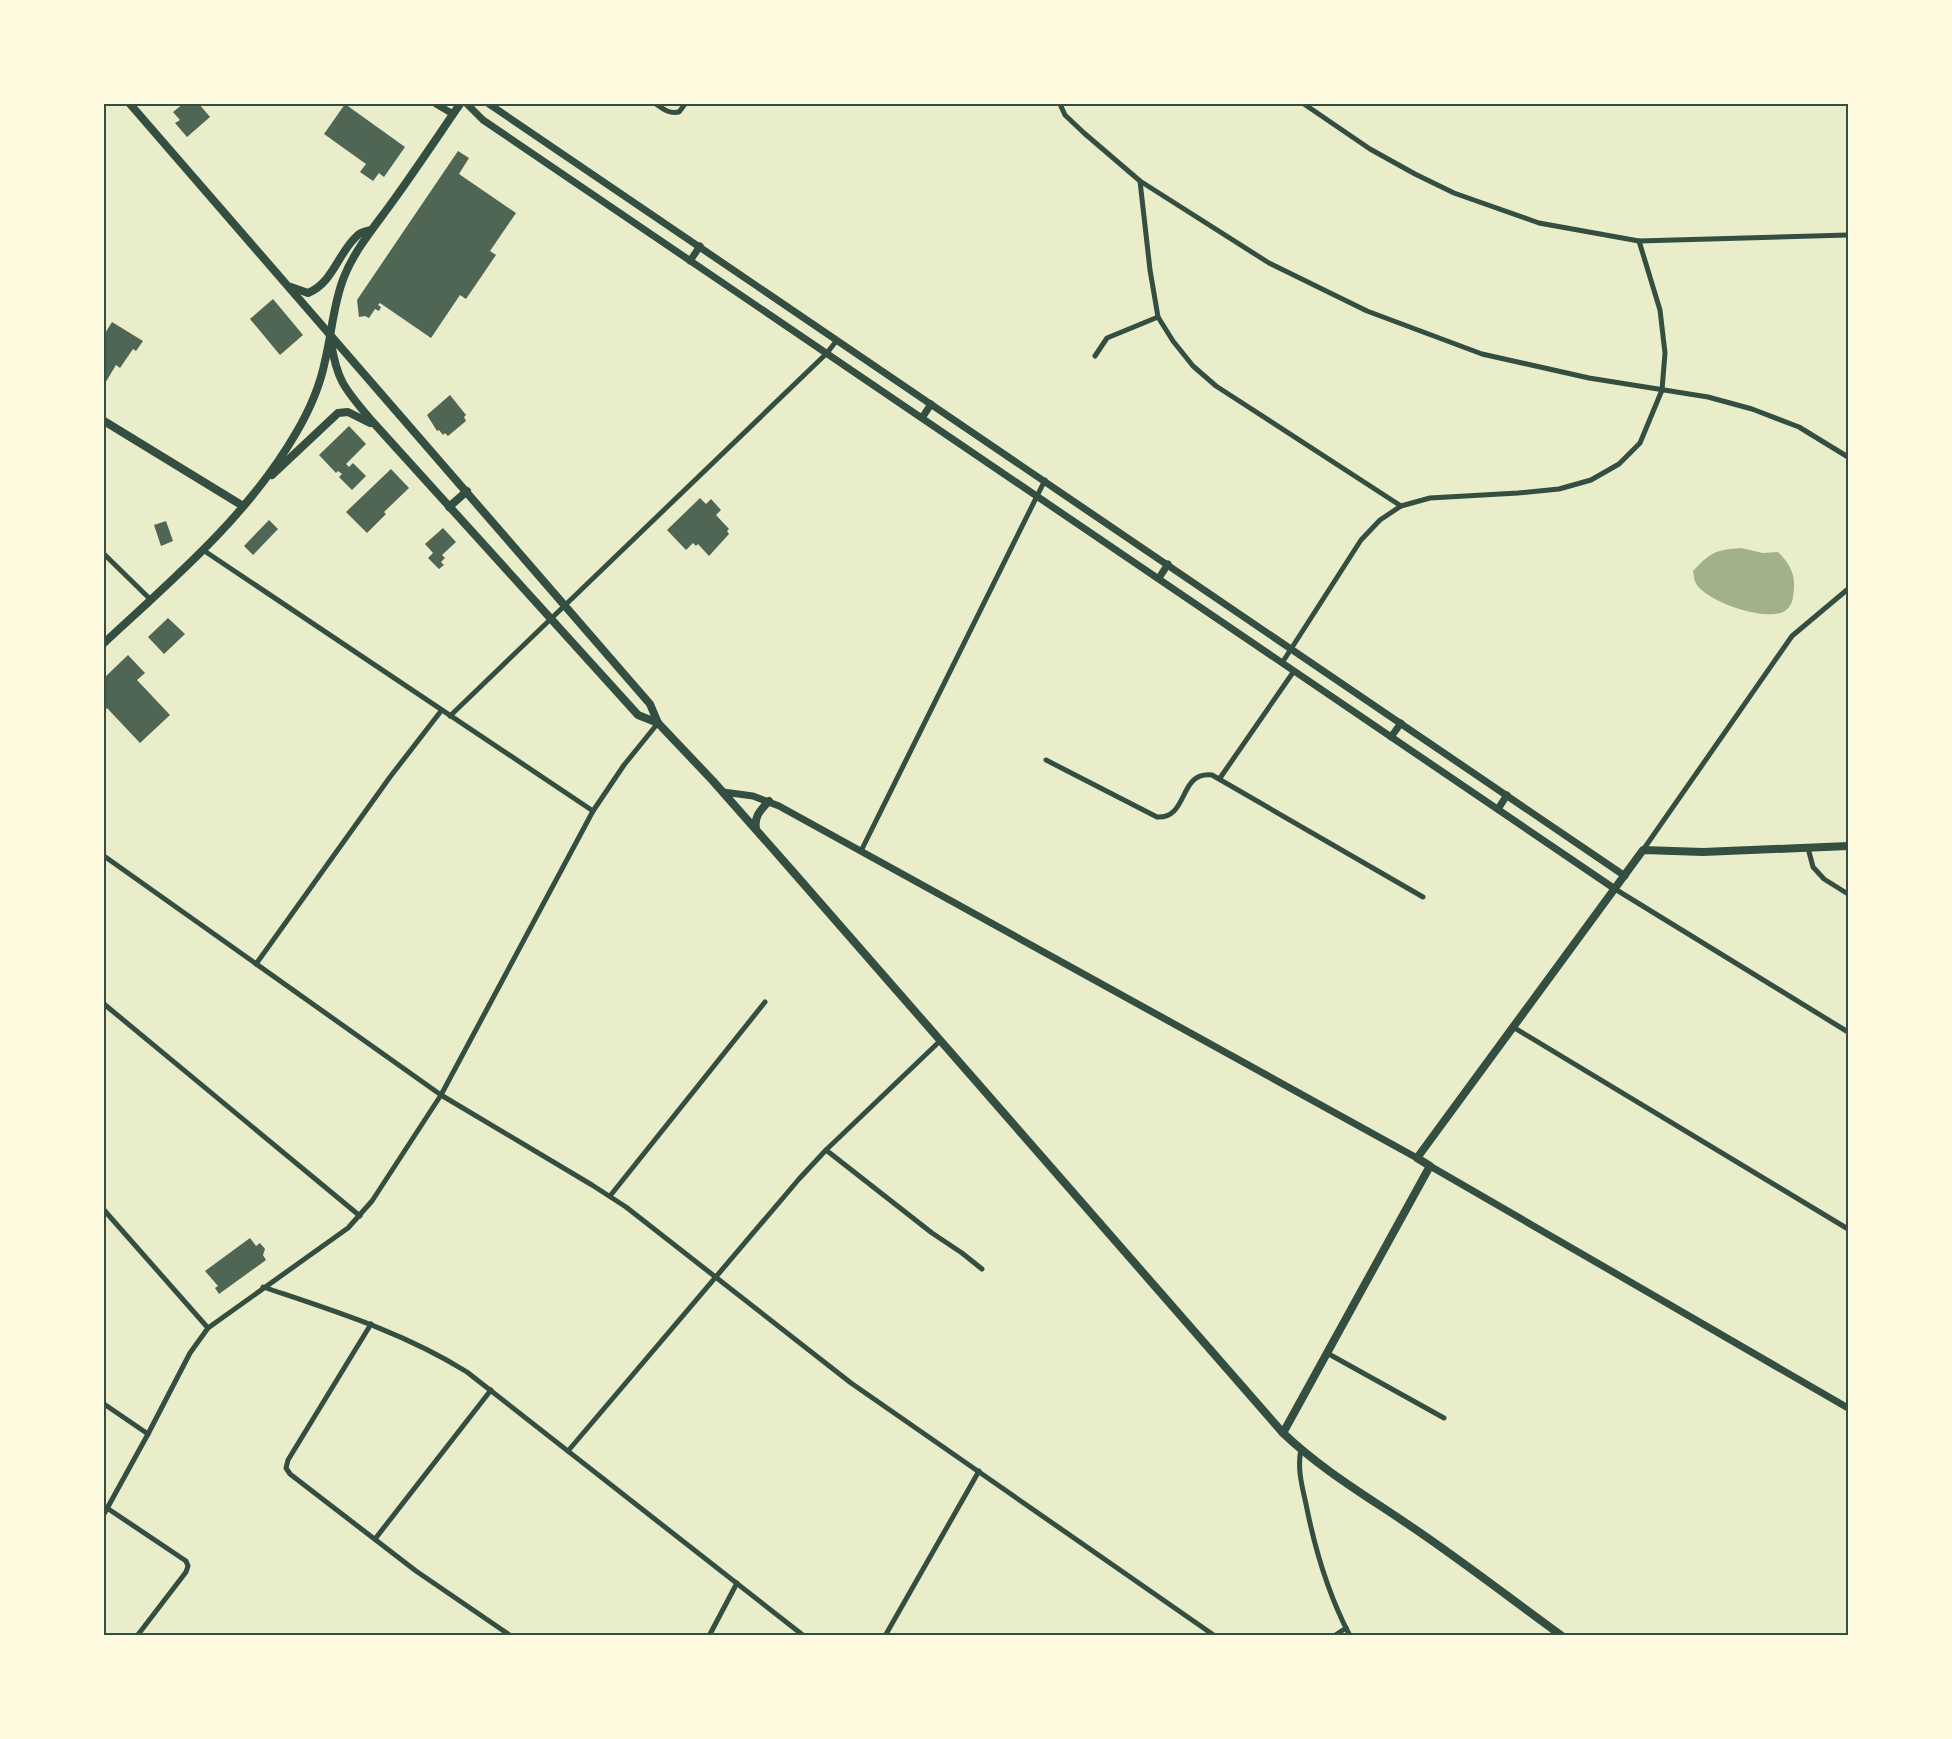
<svg xmlns="http://www.w3.org/2000/svg" width="1952" height="1739" viewBox="0 0 1952 1739" font-family="Inter,sans-serif">
<style>
.water{fill:#a3b18a}
.building{fill:#4f6655}
.lines{fill:none;stroke-linecap:round;stroke-linejoin:round}
.minor{stroke:#344e41;stroke-width:5}
.tertiary{stroke:#344e41;stroke-width:7}
.secondary{stroke:#344e41;stroke-width:8}
.primary{stroke:#344e41;stroke-width:8}
.neatline{fill:none;stroke:#344e41;stroke-width:2}
</style>
<rect width="100%" height="100%" fill="#e9edc9"/>
<!-- water -->
<path class="water" d="M1741,548L1763,553L1778,552C1789,563 1795,573 1794,588C1793,598 1793,607 1783,612C1763,621 1709,602 1697,585C1694,581 1694,576 1693,571C1711,552 1715,550 1741,548Z"/>
<!-- building -->
<g class="building">
<polygon points="183,104 199,104 210,117 187,137 175,123 180,120 173,112"/>
<polygon points="345,104 405,147 384,177 379,173 373,181 360,172 366,164 324,134"/>
<polygon points="458,151 469,158 459,174 516,213 490,251 496,255 466,299 460,295 431,338 380,303 378,305 381,307 379,311 375,309 369,318 365,316 359,317 357,300"/>
<polygon points="273,299 303,335 280,355 250,319"/>
<polygon points="112,322 143,341 136,351 133,349 120,368 116,365 104,385 104,335"/>
<polygon points="450,395 466,415 464,417 466,421 448,436 445,433 443,435 439,430 437,431 427,415"/>
<polygon points="349,426 366,444 346,464 349,467 353,463 366,476 352,490 339,477 342,474 338,471 336,473 319,455"/>
<polygon points="391,469 409,488 384,512 386,514 367,533 346,512"/>
<polygon points="700,498 706,504 711,499 721,510 716,515 729,529 727,531 729,534 709,556 698,544 696,546 693,543 686,550 667,530"/>
<polygon points="269,520 278,529 253,555 244,546"/>
<polygon points="166,521 173,541 161,546 154,525"/>
<polygon points="443,528 456,542 442,555 445,558 441,562 444,565 439,569 428,558 433,553 425,544"/>
<polygon points="168,618 185,634 164,654 148,637"/>
<polygon points="128,655 145,673 137,680 170,715 140,743 107,708 104,712 104,678"/>
<polygon points="250,1238 256,1246 260,1243 265,1249 263,1255 266,1260 219,1294 215,1288 218,1286 205,1271"/>
</g>
<g class="lines">
<!-- minor -->
<g class="minor">
<path d="M656,104C663,109 669,114 679,112L685,104"/>
<polyline points="1060,104 1065,115 1084,133 1140,181 1269,263 1367,311 1482,354 1589,378 1708,397 1752,409 1799,427 1848,457"/>
<polyline points="1304,104 1370,149 1415,174 1454,193 1539,223 1639,241 1848,235"/>
<polyline points="1140,181 1150,270 1158,317 1173,341 1193,366 1216,386 1401,506"/>
<polyline points="1095,356 1107,338 1158,317"/>
<polyline points="203,550 593,811"/>
<polyline points="104,554 151,600"/>
<polyline points="1282,663 1361,540 1380,520 1401,506 1430,498 1518,493 1559,489 1591,480 1619,464 1640,443 1662,390 1665,353 1660,310 1639,241"/>
<polyline points="450,716 827,353 837,340"/>
<path d="M1046,760L1157,817C1189,819 1178,771 1212,775L1423,897"/>
<polyline points="1220,778 1294,671"/>
<polyline points="1808,848 1813,867 1824,879 1848,894"/>
<polyline points="1643,850 1792,636 1848,589"/>
<polyline points="861,851 1045,480"/>
<polyline points="104,856 441,1095 592,1185 626,1207 851,1383 1215,1636"/>
<polyline points="1615,889 1848,1032"/>
<polyline points="256,964 390,777 441,711"/>
<polyline points="104,1004 360,1216"/>
<polyline points="1513,1027 1848,1229"/>
<polyline points="826,1150 932,1233 962,1253 982,1269"/>
<polyline points="610,1196 765,1002"/>
<polyline points="104,1210 208,1328"/>
<path d="M263,1287C334,1311 403,1332 467,1372L804,1636"/>
<polyline points="371,1324 288,1460 286,1468 290,1474 416,1571 511,1636"/>
<polyline points="1327,1353 1444,1418"/>
<polyline points="104,1404 148,1434"/>
<path d="M1301,1449C1297,1468 1302,1486 1306,1504C1315,1550 1328,1594 1350,1636"/>
<polyline points="568,1451 799,1179 826,1150 941,1040"/>
<polyline points="104,1506 186,1561 188,1566 186,1572 137,1636"/>
<polyline points="104,1514 148,1434 190,1353 208,1328 348,1228 372,1201 441,1095 593,811 624,765 658,723"/>
<polyline points="375,1539 491,1390"/>
<polyline points="709,1636 737,1583"/>
<polyline points="885,1636 979,1471"/>
<polyline points="1334,1636 1346,1628"/>
</g>
<!-- tertiary -->
<g class="tertiary">
<polyline points="436,104 453,114"/>
<polyline points="467,104 483,120 1615,889"/>
<polyline points="489,104 1625,876"/>
<polyline points="690,261 700,246"/>
<polyline points="922,418 931,404"/>
<polyline points="1159,578 1168,564"/>
<polyline points="1391,737 1401,723"/>
<polyline points="723,792 753,796 779,806 1417,1158"/>
<polyline points="1498,809 1507,795"/>
<polyline points="1430,1166 1848,1408"/>
</g>
<!-- secondary -->
<g class="secondary">
<polyline points="104,421 243,506"/>
<polyline points="1283,1433 1430,1166 1417,1158 1643,850 1703,852 1848,846"/>
</g>
<!-- primary -->
<g class="primary">
<path d="M130,104L650,704L658,723L713,781L795,874L1283,1433C1322,1470 1365,1495 1409,1525C1461,1560 1511,1599 1562,1636"/>
<path d="M291,287L308,293C334,282 338,252 358,235C361,232 367,231 371,230"/>
<path d="M331,342C337,382 346,390 371,420L638,715L658,723"/>
<polyline points="272,475 338,413 348,412 370,423"/>
<polyline points="449,507 467,491"/>
<path d="M104,643C173,579 248,516 296,433C309,411 320,386 325,361C332,333 333,304 344,277C355,249 376,225 393,201C416,169 438,136 460,104"/>
<path d="M756,829C754,816 760,811 769,801"/>
</g>
</g>
<!-- border -->
<rect width="1952" height="1739" fill="none" stroke="#fefae0" stroke-width="210"/>
<rect x="105" y="105" width="1742" height="1529" class="neatline"/>
</svg>
